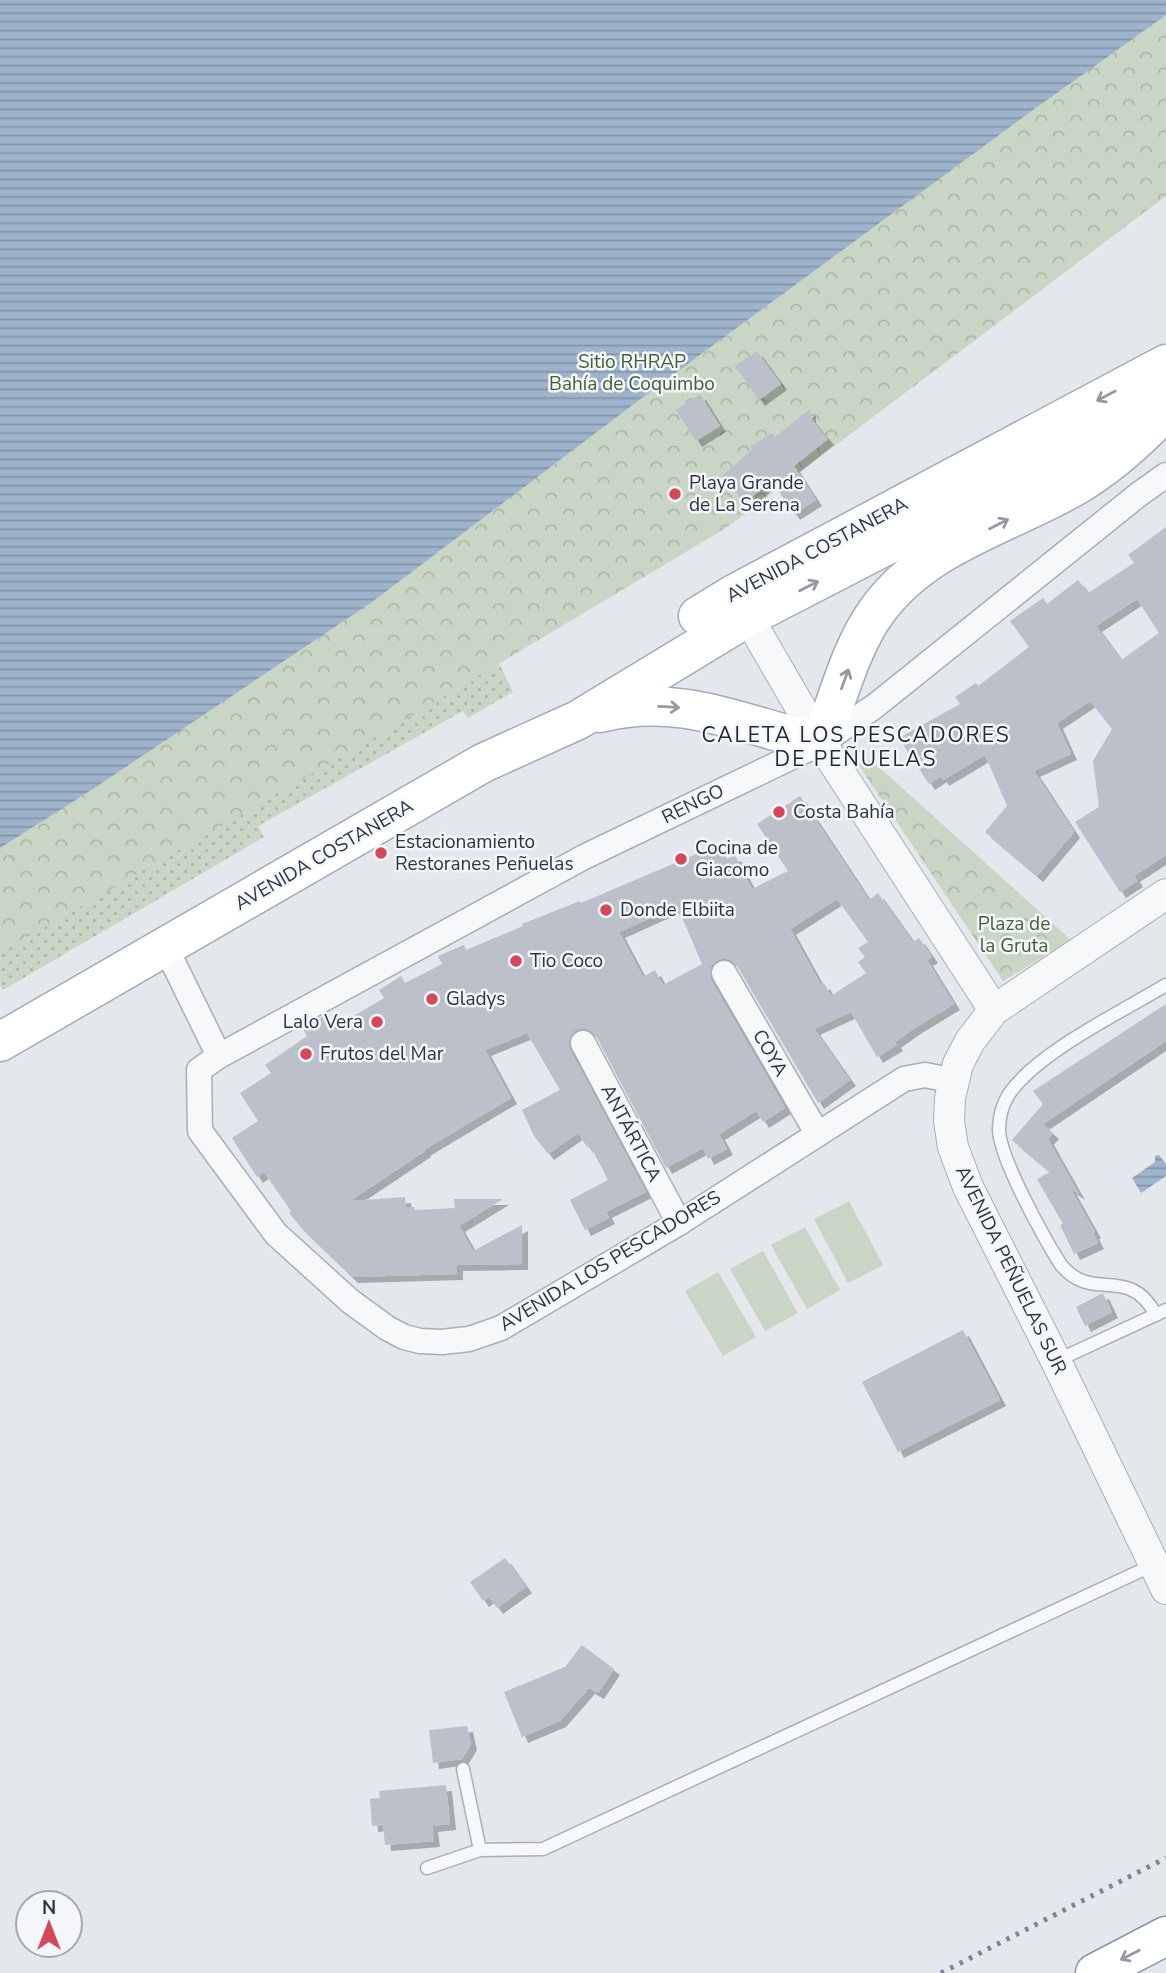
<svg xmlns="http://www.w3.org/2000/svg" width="1166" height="1973" viewBox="0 0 1166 1973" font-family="'Nunito Sans',sans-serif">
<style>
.grass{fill:url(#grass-dots)}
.park{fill:url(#park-crowns)}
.pitch{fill:#c9d6c5}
.water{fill:url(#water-rules)}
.building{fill:#bbc0ca;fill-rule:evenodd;filter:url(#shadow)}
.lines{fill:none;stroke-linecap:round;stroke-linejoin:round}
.service-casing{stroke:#a9aeb7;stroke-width:15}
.minor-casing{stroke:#a9aeb7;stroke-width:27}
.tertiary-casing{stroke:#a9aeb7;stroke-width:32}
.primary-casing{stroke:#a3abb8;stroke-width:41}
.trunk-casing{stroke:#8b94a3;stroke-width:41}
.service{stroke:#f7f8fa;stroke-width:12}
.minor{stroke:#f7f8fa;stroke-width:24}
.tertiary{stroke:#f7f8fa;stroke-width:30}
.primary{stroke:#fff;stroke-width:38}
.trunk{stroke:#fff;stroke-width:38}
.rail{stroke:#7d8696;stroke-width:5;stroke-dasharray:3.5 7;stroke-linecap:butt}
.oneway{stroke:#959aa2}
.poi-dot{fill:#d1495b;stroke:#f4f6f9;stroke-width:2.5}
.labels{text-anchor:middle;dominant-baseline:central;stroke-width:5;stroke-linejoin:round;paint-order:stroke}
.park-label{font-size:19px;fill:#3f6138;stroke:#f4f6f9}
.poi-label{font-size:19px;fill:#2b3445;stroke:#f4f6f9;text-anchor:start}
.street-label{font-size:19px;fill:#2b3445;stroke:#f4f6f9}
.neighbourhood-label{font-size:21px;letter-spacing:2px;fill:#1d2536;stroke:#f4f6f9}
</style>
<defs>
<pattern id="grass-dots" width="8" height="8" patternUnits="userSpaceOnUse" patternTransform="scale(1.75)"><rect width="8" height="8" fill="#c9d6c5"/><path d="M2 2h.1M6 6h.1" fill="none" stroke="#adb8ab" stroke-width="1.8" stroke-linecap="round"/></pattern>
<pattern id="park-crowns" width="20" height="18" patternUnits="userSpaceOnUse" patternTransform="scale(1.75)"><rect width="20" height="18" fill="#c9d6c5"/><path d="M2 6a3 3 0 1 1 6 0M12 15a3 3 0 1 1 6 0" fill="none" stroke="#adb8ab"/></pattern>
<pattern id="water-rules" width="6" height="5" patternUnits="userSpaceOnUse" patternTransform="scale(1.75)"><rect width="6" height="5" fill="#9fb4cc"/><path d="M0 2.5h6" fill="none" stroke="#8293a7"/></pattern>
<filter id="shadow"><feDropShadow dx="6" dy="6" stdDeviation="0" flood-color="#0004"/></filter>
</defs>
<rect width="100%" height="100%" fill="#e4e7ec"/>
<!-- grass -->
<polygon class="grass" points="499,663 513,692 468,718 463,711 258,826 264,837 3,990 0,985 0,951"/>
<!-- park -->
<g class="park">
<polygon points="1166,0 1166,196 726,528 398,724 0,953 0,592"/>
<polygon points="871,760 1071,940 1003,981 858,764"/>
</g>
<!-- pitch -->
<g class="pitch">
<polygon points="849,1201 883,1265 848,1283 814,1219"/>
<polygon points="805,1227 840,1290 807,1309 771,1245"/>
<polygon points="763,1251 798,1313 765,1331 730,1269"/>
<polygon points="718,1272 756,1337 723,1356 685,1291"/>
</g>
<!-- water -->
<g class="water">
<polygon points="0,0 1166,0 1166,15 1033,110 655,388 372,602 96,787 0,848"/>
<polygon points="1159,1155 1166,1164 1166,1176 1141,1193 1132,1178 1155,1162 1155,1156"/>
</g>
<!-- building -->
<g class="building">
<polygon points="757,351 781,384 759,400 735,366"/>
<polygon points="700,394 720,426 696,441 676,410"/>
<polygon points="810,409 810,417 828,439 794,466 816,500 794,514 771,480 745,503 722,476 752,450 750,447 772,433 775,437"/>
<path d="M1166,527V855L1134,876L1137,881L1120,892L1075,822L1099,807L1093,761L1112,729L1090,701L1057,723L1071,754L1034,771L1074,832L1037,876L985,832L1007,806L985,755L943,780L941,776L929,784L899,738L960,704L955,697L976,683L978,686L1029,647L1010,621L1043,598L1047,604L1078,580L1088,593L1134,563L1128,555ZM1137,599L1159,633L1121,660L1096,626Z"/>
<path d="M800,796L869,900L878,893L913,942L919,938L932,957L927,960L954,1004L913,1029L895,1042L897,1045L877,1057L851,1012L814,1029L850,1080L818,1103L737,966L731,960L723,958L716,961L711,966V980L785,1108L763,1122L756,1111L719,1134L727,1149L708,1159L703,1148L666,1168L596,1036L591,1031L584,1028L575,1030L568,1042L570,1050L646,1192L606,1212L609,1218L585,1230L570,1200L608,1180L590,1145L587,1147L578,1133L548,1154L534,1136L522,1110L560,1090L527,1033L485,1050L511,1098L424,1150L425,1151L350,1201L405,1197L406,1207H414L415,1210L455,1208L454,1199H503L459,1226L473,1251L522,1225V1264L457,1265V1274L352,1277L304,1231L289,1213L291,1211L264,1172L257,1177L232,1138L258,1121L240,1093L271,1073L265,1065L307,1036L303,1029L327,1014L335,1027L384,998L379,990L401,976L405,983L442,964L438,956L464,945L466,950L523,926L522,924L580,901L581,903L715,846L719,855L724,853L727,859L735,855L752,889L788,871L757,824ZM837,899L868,942L858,948L865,957L858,962L866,973L831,996L824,983L821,985L790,929ZM677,906L702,964L663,985L655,970L643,977L619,932Z"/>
<polygon points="1166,1004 1166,1041 1043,1124 1053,1133 1048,1139 1079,1194 1070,1188 1095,1232 1093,1233 1098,1243 1074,1254 1060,1225 1063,1224 1037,1179 1050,1172 1012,1140 1043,1104 1033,1091"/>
<polygon points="1103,1293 1112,1312 1085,1326 1076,1307"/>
<polygon points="963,1330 1000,1400 898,1452 862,1382"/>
<polygon points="505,1558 526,1587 497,1608 489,1597 483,1601 470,1582"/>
<polygon points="582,1645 614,1669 598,1693 589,1688 560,1721 522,1737 504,1692 565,1667"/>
<polygon points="467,1726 471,1744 462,1759 433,1763 429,1730"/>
<polygon points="446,1785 450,1824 432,1826 434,1841 385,1845 383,1825 372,1826 370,1799 380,1798 379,1791"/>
</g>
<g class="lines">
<!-- service casing -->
<g class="service-casing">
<g id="service">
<path d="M1156,1315C1128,1263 1093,1304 1061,1265C1044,1238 1000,1159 999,1130C999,1117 1002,1105 1009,1094C1038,1052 1121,1012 1166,985"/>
<polyline points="1056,1361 1166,1310"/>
<polyline points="463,1769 480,1850"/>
<polyline points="427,1868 480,1850 543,1849 1153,1565"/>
</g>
</g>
<!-- minor casing -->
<g class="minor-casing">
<g id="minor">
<polyline points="165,946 219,1056"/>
<polyline points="724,973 817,1133"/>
<polyline points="583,1043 679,1223"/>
<polyline points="954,1081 925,1075 904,1079 679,1223 501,1328 469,1339 442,1342 420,1341 404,1337 387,1328 350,1301 276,1234 200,1131 199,1070 219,1056 584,857 821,743 875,706 1138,495 1166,475"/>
</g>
</g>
<!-- tertiary casing -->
<g class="tertiary-casing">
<g id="tertiary">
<polyline points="738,600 821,743 994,1010"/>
<polyline points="1166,894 994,1010 970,1041 958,1064 950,1098 949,1121 953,1147 968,1187 1056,1361 1166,1589"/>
</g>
</g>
<!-- primary casing -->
<g class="primary-casing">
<g id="primary">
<polyline points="698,616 734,594 1166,364"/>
<path d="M600,713C681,692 744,726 821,743C837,701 851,646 877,611C925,544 1009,525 1077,485C1106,468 1132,445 1155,422"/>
<polyline points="0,1042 483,763 578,720 748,617 1166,401"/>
</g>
</g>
<!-- trunk casing -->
<g class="trunk-casing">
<polyline id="trunk" points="1095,1973 1166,1936"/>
</g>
<!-- service -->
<use href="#service" class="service"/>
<!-- minor -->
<use href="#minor" class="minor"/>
<!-- tertiary -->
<use href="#tertiary" class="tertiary"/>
<!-- primary -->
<use href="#primary" class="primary"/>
<!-- trunk -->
<use href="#trunk" class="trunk"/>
<!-- rail -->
<polyline class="rail" points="941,1973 1166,1858"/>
</g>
<!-- one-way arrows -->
<defs><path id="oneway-shaft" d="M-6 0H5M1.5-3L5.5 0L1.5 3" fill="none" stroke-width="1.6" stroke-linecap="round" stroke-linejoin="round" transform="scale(1.75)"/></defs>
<g class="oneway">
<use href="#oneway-shaft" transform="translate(1106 396) rotate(152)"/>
<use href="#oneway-shaft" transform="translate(999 524) rotate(-27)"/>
<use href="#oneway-shaft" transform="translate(809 586) rotate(-27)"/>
<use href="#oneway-shaft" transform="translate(845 679) rotate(-70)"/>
<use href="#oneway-shaft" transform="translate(669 707) rotate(3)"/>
<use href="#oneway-shaft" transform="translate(1130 1955) rotate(153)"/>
</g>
<!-- markers -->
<g class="poi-dot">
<circle cx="675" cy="494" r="7"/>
<circle cx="779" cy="812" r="7"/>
<circle cx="381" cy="853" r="7"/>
<circle cx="681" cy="859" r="7"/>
<circle cx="606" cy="910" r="7"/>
<circle cx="516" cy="961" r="7"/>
<circle cx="432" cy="999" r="7"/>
<circle cx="377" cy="1022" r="7"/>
<circle cx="306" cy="1054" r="7"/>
</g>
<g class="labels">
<!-- park labels -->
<g class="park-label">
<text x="632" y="362">Sitio RHRAP<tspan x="632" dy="22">Bahía de Coquimbo</tspan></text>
<text x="1014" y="924">Plaza de<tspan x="1014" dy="22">la Gruta</tspan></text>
</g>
<!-- poi labels -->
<g class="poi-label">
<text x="689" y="483">Playa Grande<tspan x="689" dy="22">de La Serena</tspan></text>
<text x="793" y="812">Costa Bahía</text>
<text x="395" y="842">Estacionamiento<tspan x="395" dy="22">Restoranes Peñuelas</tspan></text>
<text x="695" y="848">Cocina de<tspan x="695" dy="22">Giacomo</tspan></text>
<text x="620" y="910">Donde Elbiita</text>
<text x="530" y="961">Tio Coco</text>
<text x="446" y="999">Gladys</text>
<text x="363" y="1022" text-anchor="end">Lalo Vera</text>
<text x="320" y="1054">Frutos del Mar</text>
</g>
<!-- street labels -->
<g class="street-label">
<text transform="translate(817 550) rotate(-28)">AVENIDA COSTANERA</text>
<text transform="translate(693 804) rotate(-26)">RENGO</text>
<text transform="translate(324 855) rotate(-30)">AVENIDA COSTANERA</text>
<text transform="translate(770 1053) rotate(60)">COYA</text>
<text transform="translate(631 1133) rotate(62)">ANTÁRTICA</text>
<text transform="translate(610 1261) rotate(-31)">AVENIDA LOS PESCADORES</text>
<text transform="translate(1011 1270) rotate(64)">AVENIDA PEÑUELAS SUR</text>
</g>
<!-- neighbourhood labels -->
<g class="neighbourhood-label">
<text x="856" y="735">CALETA LOS PESCADORES<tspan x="856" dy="24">DE PEÑUELAS</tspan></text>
</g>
</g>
<!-- north arrow -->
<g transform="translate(49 1924)"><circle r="33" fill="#f4f6f9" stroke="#a4a8b1" stroke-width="2"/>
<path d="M0-5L12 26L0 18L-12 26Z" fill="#d1495b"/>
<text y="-10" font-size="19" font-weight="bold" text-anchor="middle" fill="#2b3445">N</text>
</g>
</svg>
